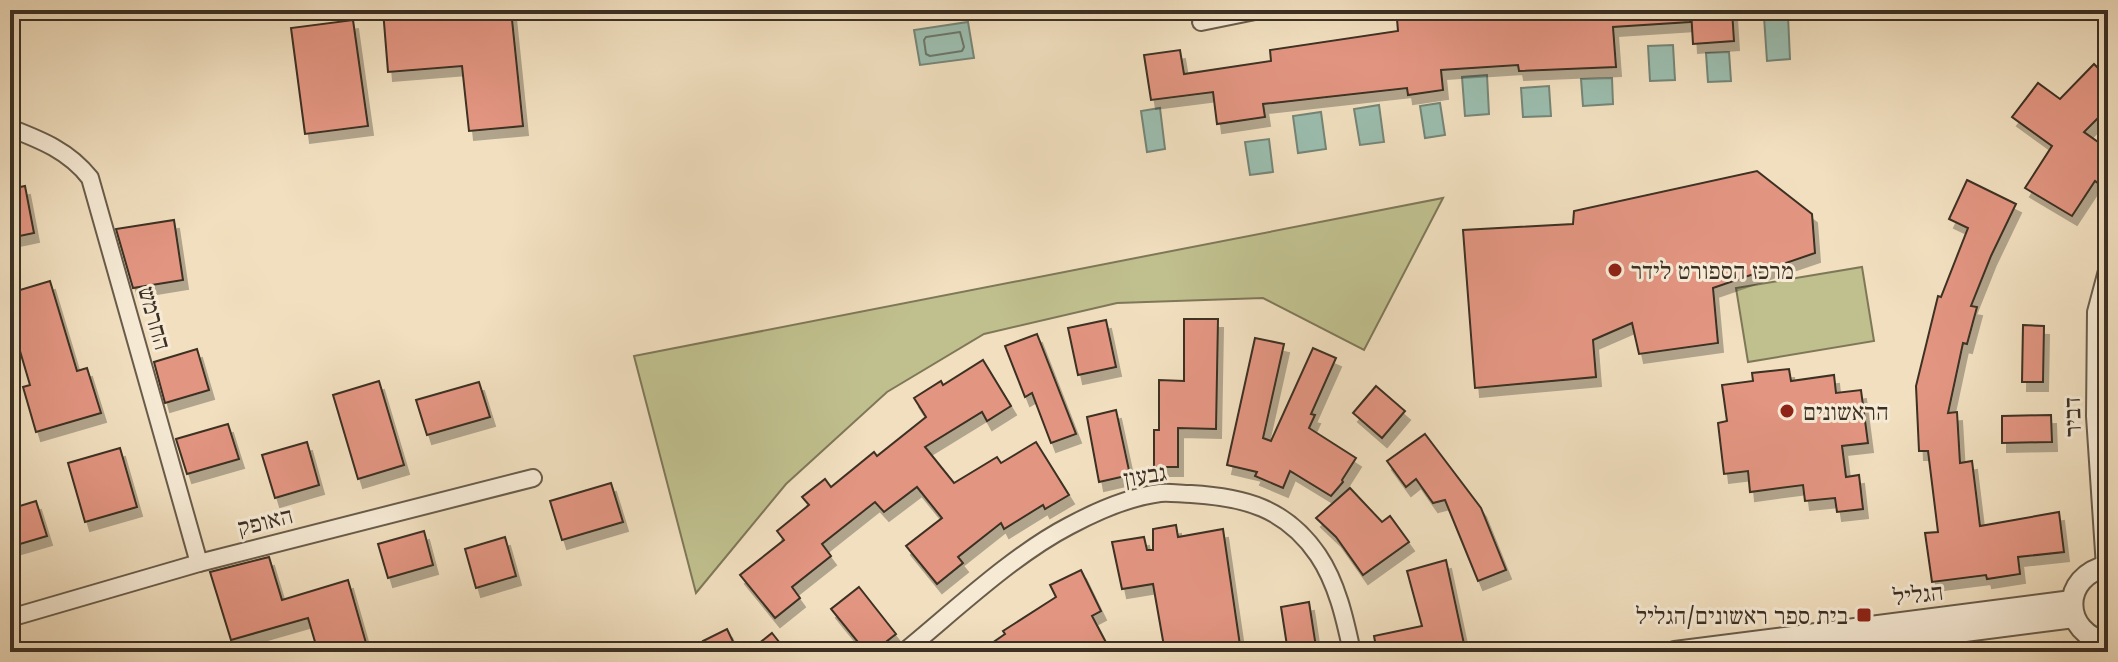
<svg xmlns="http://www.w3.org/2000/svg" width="2118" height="662" viewBox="0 0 2118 662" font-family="'Libre Caslon Text','Frank Ruhl Libre',serif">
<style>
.green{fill:#c0c08e;stroke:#7e7859;stroke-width:2}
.water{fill:#9bbdae;stroke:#758577;stroke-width:2}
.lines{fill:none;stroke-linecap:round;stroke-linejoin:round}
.shore{stroke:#6c7669;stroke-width:2}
.building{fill:#e29581;stroke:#3c3024;stroke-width:2;filter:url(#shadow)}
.minor-casing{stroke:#695c4b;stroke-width:20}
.tertiary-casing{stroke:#695c4b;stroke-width:24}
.minor{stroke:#f6ead5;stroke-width:16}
.tertiary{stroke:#f6ead5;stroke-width:20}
.poi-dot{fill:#8f2418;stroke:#f6ead5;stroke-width:3}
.labels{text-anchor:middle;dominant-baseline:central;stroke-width:6;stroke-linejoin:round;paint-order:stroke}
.poi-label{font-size:24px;fill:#3c3024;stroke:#f6ead5;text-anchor:start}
.street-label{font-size:24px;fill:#3c3024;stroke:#f6ead5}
</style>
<defs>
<filter id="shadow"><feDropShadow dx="5" dy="9" stdDeviation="0" flood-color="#0004"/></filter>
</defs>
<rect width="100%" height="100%" fill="#f1dfbf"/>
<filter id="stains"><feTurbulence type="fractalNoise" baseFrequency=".0025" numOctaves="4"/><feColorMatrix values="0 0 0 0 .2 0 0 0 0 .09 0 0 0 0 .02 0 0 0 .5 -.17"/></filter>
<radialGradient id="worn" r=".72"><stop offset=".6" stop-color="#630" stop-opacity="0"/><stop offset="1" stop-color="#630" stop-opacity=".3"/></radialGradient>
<!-- green -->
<g class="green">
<polygon points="1443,198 1364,350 1263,298 1117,303 984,334 887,392 786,484 696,593 634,356"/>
<polygon points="1862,267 1874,341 1748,362 1736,288"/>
</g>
<!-- water -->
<g class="water">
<polygon points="1788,16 1790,59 1767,61 1764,17"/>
<polygon points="968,22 974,58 920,65 914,30"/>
<polygon points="1673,45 1675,80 1650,81 1648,46"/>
<polygon points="1729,52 1731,81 1708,82 1706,53"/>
<polygon points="1487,75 1489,114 1465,116 1462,77"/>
<polygon points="1612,78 1613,104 1583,106 1581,79"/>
<polygon points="1549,86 1551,116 1523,117 1521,88"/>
<polygon points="1440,103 1445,135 1425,138 1420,106"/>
<polygon points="1379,105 1384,142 1360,145 1354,109"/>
<polygon points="1160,108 1165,149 1147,152 1141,111"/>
<polygon points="1321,112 1326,149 1298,153 1293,116"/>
<polygon points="1269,139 1273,172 1250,175 1245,142"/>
</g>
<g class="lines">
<!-- shore -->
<polygon class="shore" points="960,32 964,47 962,51 930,56 926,54 924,40 926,37"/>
</g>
<!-- building -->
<g class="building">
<polygon points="383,10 511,10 523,126 469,131 462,66 388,72"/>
<polygon points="1690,10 1690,22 1613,27 1616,67 1519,71 1518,65 1441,70 1443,90 1408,95 1407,88 1263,104 1265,117 1217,124 1213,92 1151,100 1144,55 1180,50 1184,74 1271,61 1270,50 1398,31 1397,19 1450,11"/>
<polygon points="1691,10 1732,10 1734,41 1693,44"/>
<polygon points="353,20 368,126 305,134 291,28"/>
<polygon points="2094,64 2108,78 2108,108 2084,132 2108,149 2108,171 2099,184 2095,181 2072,216 2025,188 2052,146 2012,117 2038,83 2060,99"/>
<polygon points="1757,171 1812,214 1815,253 1713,288 1718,343 1639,354 1632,323 1593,340 1596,377 1475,388 1463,230 1573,224 1574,211"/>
<polygon points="1967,180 2016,204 1991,256 1971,306 1977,307 1967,344 1963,343 1948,413 1957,412 1960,463 1972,461 1980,526 2059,512 2064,552 2018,557 2020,574 1987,579 1986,575 1932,582 1925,533 1938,532 1928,451 1919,451 1916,386 1938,296 1941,297 1968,228 1949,219"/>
<polygon points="25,186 34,233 10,238 10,189"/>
<polygon points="174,220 183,280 133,288 116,229"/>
<polygon points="50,281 77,371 87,368 101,413 36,432 23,387 30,385 10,317 10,293"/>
<polygon points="1184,319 1218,319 1216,429 1178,428 1178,467 1154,467 1154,430 1159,430 1159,380 1184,381"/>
<polygon points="1106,320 1116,367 1078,375 1068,328"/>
<polygon points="2023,325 2044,326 2043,382 2022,382"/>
<polygon points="1037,334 1076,434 1051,443 1032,393 1025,397 1005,346"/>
<polygon points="1255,338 1284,344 1263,438 1271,441 1313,348 1336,358 1311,414 1315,415 1309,428 1356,458 1342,480 1343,482 1331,496 1290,471 1283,488 1255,476 1257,472 1227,465"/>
<polygon points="197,349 209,390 165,403 154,362"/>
<polygon points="983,360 1011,406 987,421 982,412 925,447 954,483 997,457 1001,463 1036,442 1069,495 1045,509 1043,505 1004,529 1001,523 958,557 963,563 937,584 906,546 942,518 917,487 884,512 875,502 822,544 831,556 792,587 800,598 775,618 740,575 784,540 777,531 809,505 802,497 825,479 831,487 874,452 877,456 926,417 914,398 941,381 943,385"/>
<polygon points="1789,369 1791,381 1834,375 1836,393 1861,390 1868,443 1842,446 1846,477 1859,475 1863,509 1837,512 1835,498 1805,501 1803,485 1750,492 1748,471 1724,474 1718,423 1727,421 1722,385 1753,381 1752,373"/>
<polygon points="379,381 404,465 358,479 333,395"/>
<polygon points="479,382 490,417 427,435 416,400"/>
<polygon points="1376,386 1405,411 1382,438 1353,413"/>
<polygon points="1116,410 1130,475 1099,482 1087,417"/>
<polygon points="2051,415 2052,442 2002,443 2002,416"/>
<polygon points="228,424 239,459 187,474 176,439"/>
<polygon points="1425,434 1481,508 1506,570 1478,581 1445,500 1433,503 1416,479 1406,487 1387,461"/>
<polygon points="307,442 319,485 275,498 262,455"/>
<polygon points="120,448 137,507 85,522 68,463"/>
<polygon points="611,483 623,522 562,540 550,501"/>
<polygon points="1350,488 1382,522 1390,516 1409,542 1363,575 1336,537 1316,518"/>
<polygon points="36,501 47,536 10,547 10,509"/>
<polygon points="1176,525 1178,537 1223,529 1241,652 1165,652 1153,584 1122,589 1112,542 1144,537 1147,550 1153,550 1153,529"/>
<polygon points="424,531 433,565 388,578 378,544"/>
<polygon points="505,537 516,576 476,588 465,549"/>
<polygon points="269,557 282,600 348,580 366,643 335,652 318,652 308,618 231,640 210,572"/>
<polygon points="1446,560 1464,644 1426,652 1377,652 1374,636 1422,626 1407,571"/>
<polygon points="1081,570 1101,611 1092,616 1111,652 979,652 1005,634 1003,631 1056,597 1050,585"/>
<polygon points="859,587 896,634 873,652 866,652 831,609"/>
<polygon points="1309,602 1316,647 1288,652 1281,607"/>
<polygon points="727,629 738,652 709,652 703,641"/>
<polygon points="772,633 787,652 748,652"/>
</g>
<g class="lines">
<!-- minor casing -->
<g class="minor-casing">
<g id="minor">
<polyline points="1201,22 1260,10"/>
<path d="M10,128C41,140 69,151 90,178L199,563"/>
<polyline points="2105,567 2095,416 2096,312 2108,267"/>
<polyline points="10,618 199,563 533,478"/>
<path d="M904,652C953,612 1013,555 1069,526C1097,511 1129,497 1160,493C1170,492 1181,494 1191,494C1244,497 1286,508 1318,555C1337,583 1345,619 1352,652"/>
</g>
</g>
<!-- tertiary casing -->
<g class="tertiary-casing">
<g id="tertiary">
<path d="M2108,566C2060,576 2061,633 2108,643"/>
<polyline points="1675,652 2072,601"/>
<polyline points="1802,652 2074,617"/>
</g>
</g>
<!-- minor -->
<use href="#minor" class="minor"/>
<!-- tertiary -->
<use href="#tertiary" class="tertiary"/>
</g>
<!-- markers -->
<g class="poi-dot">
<circle cx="1615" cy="270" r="8"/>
<circle cx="1787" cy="411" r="8"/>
<rect x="1856" y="607" width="16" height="16" rx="4"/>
</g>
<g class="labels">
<!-- poi labels -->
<g class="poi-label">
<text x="1631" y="270">מרכז הספורט לידר</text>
<text x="1803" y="411">הראשונים</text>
<text x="1848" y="615" text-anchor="end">בית ספר ראשונים/הגליל</text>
</g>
<!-- street labels -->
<g class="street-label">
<text transform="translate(155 318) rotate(74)">החרמש</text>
<text transform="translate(2072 417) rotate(-92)">דביר</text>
<text transform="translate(1145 475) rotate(-9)">גבעון</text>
<text transform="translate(265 521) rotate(-14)">האופק</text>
<text transform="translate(1918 594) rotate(-7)">הגליל</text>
</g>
</g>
<!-- margin -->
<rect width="2118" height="662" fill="none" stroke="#f1dfbf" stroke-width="40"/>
<rect x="12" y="12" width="2094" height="638" fill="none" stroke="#3c3024" stroke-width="4"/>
<rect x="20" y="20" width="2078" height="622" fill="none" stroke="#3c3024" stroke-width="2"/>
<rect width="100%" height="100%" filter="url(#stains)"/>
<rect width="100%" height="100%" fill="url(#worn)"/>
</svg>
